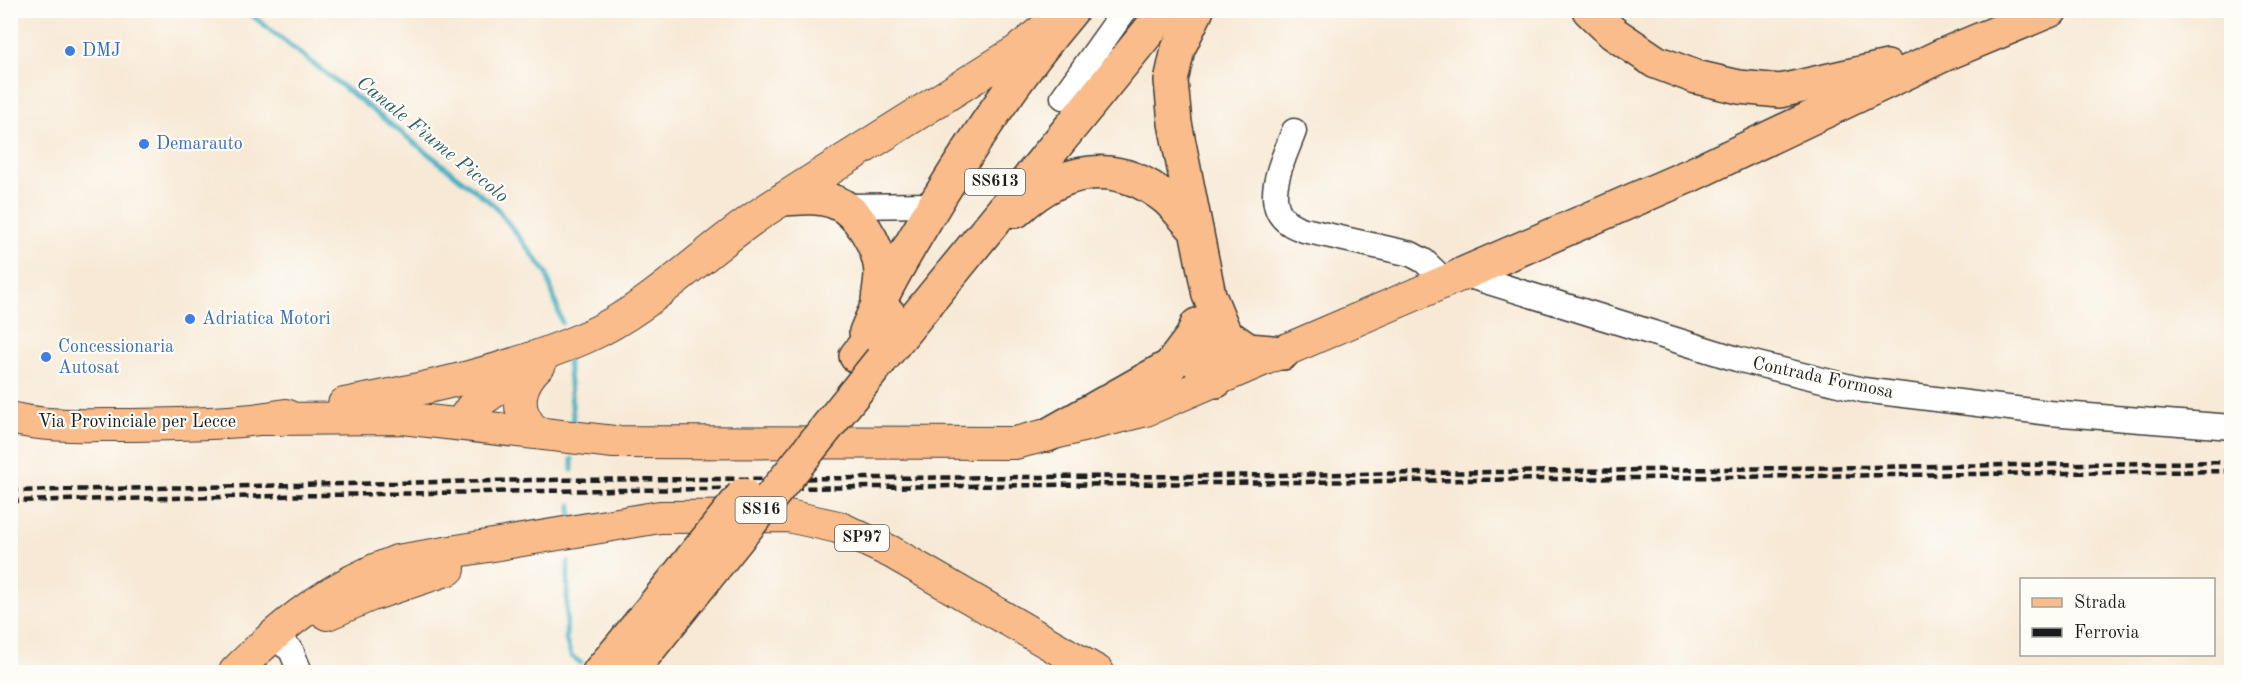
<svg xmlns="http://www.w3.org/2000/svg" width="2242" height="683" viewBox="0 0 2242 683" font-family="'Old Standard TT',serif">
<style>
.lines{fill:none;stroke-linecap:round;stroke-linejoin:round}
.stream{stroke:#44afc2;stroke-width:5}
.minor-casing{stroke:#3d3b38;stroke-width:27}
.major-casing{stroke:#3d3b38;stroke-width:34}
.highway-casing{stroke:#3d3b38;stroke-width:36}
.minor{stroke:#fff;stroke-width:24}
.major{stroke:#f9bc8a;stroke-width:32}
.highway{stroke:#f9bc8a;stroke-width:33}
.rail{stroke:#1c1c1c;stroke-width:4.5;stroke-dasharray:9 4.5;stroke-linecap:butt}
.highway-bridge-casing{stroke:#3d3b38;stroke-width:36;stroke-linecap:butt}
.highway-bridge{stroke:#f9bc8a;stroke-width:33}
.shop-dot{fill:#3f7fe0;stroke:#fdfcf7;stroke-width:2}
.labels{text-anchor:middle;dominant-baseline:central;stroke-width:4.5;stroke-linejoin:round;paint-order:stroke}
.shield{fill:#fdfcf7;stroke:#605f5e;stroke-width:1.5}
.shield-label{font-size:16px;font-weight:bold;fill:#1c1c1c}
.shop-label{font-size:18px;fill:#366cbe;stroke:#fdfcf7;text-anchor:start}
.street-label{font-size:18px;fill:#1c1c1c;stroke:#fdfcf7}
.water-label{font-size:20px;font-style:italic;fill:#2e5e67;stroke:#fdfcf7}
</style>
<rect width="100%" height="100%" fill="#fdfcf7"/>
<filter id="ink" filterUnits="userSpaceOnUse"><feTurbulence type="fractalNoise" baseFrequency=".0167" numOctaves="2"/><feDisplacementMap in="SourceGraphic" scale="12" xChannelSelector="R" yChannelSelector="G"/><feConvolveMatrix kernelMatrix="1 2 1 2 8 2 1 2 1" color-interpolation-filters="sRGB"/></filter>
<filter id="wash" filterUnits="userSpaceOnUse"><feTurbulence type="fractalNoise" baseFrequency=".008" numOctaves="4" result="noise"/><feDisplacementMap in="SourceGraphic" scale="24" xChannelSelector="R" yChannelSelector="G"/><feGaussianBlur stdDeviation="1.35" result="paint"/><feColorMatrix in="noise" values="0 0 0 0 0 0 0 0 0 0 0 0 0 0 0 0 0 1.4 0 .05"/><feComposite in="paint" operator="in"/></filter>
<g filter="url(#wash)">
<rect width="100%" height="100%" fill="#f7e9d5"/>
<g class="lines">
<!-- stream -->
<g class="stream">
<polyline points="245,10 495,206 546,272 562,323"/>
<polyline points="568,361 574,426"/>
<polyline points="572,459 572,470"/>
<polyline points="571,518 571,505"/>
<polyline points="568,562 566,640 571,656 581,663"/>
</g>
</g>
</g>
<g filter="url(#ink)">
<g class="lines">
<!-- minor casing -->
<g class="minor-casing">
<g id="minor">
<polyline points="1063,97 1125,10"/>
<path d="M1294,131C1281,166 1254,215 1304,230L1411,254L1424,261L1446,282"/>
<polyline points="845,206 934,205"/>
<polyline points="1463,274 1737,359 1863,390 2049,413 2232,427"/>
<polyline points="281,643 291,650 300,672"/>
</g>
</g>
<!-- major casing -->
<g class="major-casing">
<g id="major">
<path d="M344,404C425,389 508,371 584,338C654,307 705,249 769,208C851,155 935,103 1017,51L1054,21"/>
<path d="M10,418C47,427 84,425 121,425C176,424 231,425 286,415"/>
<polyline points="265,419 402,418 614,442 1015,443 1146,410 1463,274"/>
<polyline points="461,423 472,407 526,369"/>
<path d="M536,432C513,411 517,385 540,364"/>
<polyline points="327,614 371,595 449,569"/>
<path d="M235,672C283,623 333,584 397,561L660,517L788,516L838,527L891,552L1098,672"/>
</g>
</g>
<!-- highway casing -->
<g class="highway-casing">
<g id="highway">
<polyline points="1589,10 1613,33 1656,62 1696,77 1739,87 1780,91 1887,67"/>
<path d="M785,199C801,198 817,196 832,201C858,209 879,246 881,272C881,281 879,291 878,300"/>
<path d="M1016,211C1062,168 1115,157 1167,199C1177,208 1186,220 1196,230"/>
<polyline points="1463,274 1691,175 1943,55 2051,10"/>
<path d="M866,332C882,292 904,256 926,219C970,146 1016,76 1072,10"/>
<polyline points="1225,334 1248,350 1283,353"/>
<polyline points="1192,337 1197,362 1216,381 1223,357 1225,334 1209,295 1175,123 1171,81 1178,49 1197,10"/>
<polyline points="856,356 889,314"/>
<polyline points="881,360 1166,10"/>
<polyline points="1048,435 1170,366 1192,337 1197,325"/>
<polyline points="599,672 618,650"/>
</g>
</g>
<!-- minor -->
<use href="#minor" class="minor"/>
<!-- major -->
<use href="#major" class="major"/>
<!-- highway -->
<use href="#highway" class="highway"/>
<!-- rail -->
<g class="rail">
<polyline points="10,491 537,480 1204,476 2232,462"/>
<polyline points="10,501 537,491 2232,471"/>
</g>
<!-- highway-bridge casing -->
<g class="highway-bridge-casing">
<g id="highway-bridge">
<polyline points="618,650 743,495"/>
<polyline points="641,659 881,360"/>
</g>
</g>
<!-- highway-bridge -->
<use href="#highway-bridge" class="highway-bridge"/>
</g>
</g>
<!-- markers -->
<g class="shop-dot">
<circle cx="70" cy="51" r="6"/>
<circle cx="144" cy="144" r="6"/>
<circle cx="190" cy="319" r="6"/>
<circle cx="46" cy="357" r="6"/>
</g>
<g class="labels">
<!-- shield labels -->
<g class="shield">
<rect x="965" y="169" width="60" height="26" rx="4.5"/>
<rect x="735.5" y="497" width="51" height="26" rx="4.5"/>
<rect x="835" y="525" width="54" height="26" rx="4.5"/>
</g>
<g class="shield-label">
<text x="995" y="182">SS613</text>
<text x="761" y="510">SS16</text>
<text x="862" y="538">SP97</text>
</g>
<!-- shop labels -->
<g class="shop-label">
<text x="82" y="51">DMJ</text>
<text x="156" y="144">Demarauto</text>
<text x="202" y="319">Adriatica Motori</text>
<text x="58" y="347">Concessionaria<tspan x="58" dy="21">Autosat</tspan></text>
</g>
<!-- street labels -->
<g class="street-label">
<text transform="translate(1823 378) rotate(12)">Contrada Formosa</text>
<text x="137" y="422">Via Provinciale per Lecce</text>
</g>
<!-- water labels -->
<g class="water-label">
<text transform="translate(432 140) rotate(39)">Canale Fiume Piccolo</text>
</g>
</g>
<!-- margin -->
<rect width="2242" height="683" fill="none" stroke="#fdfcf7" stroke-width="36"/>
<!-- legend -->
<rect x="2020" y="578" width="195" height="78" fill="#fdfcf7" stroke="#a3a29f" stroke-width="1.5"/>
<rect x="2032" y="598" width="30" height="9" fill="#f9bc8a" stroke="#a3a29f" stroke-width="1.5"/>
<text x="2074" y="608" font-size="18" fill="#1c1c1c">Strada</text>
<rect x="2032" y="628" width="30" height="9" fill="#1c1c1c" stroke="#a3a29f" stroke-width="1.5"/>
<text x="2074" y="638" font-size="18" fill="#1c1c1c">Ferrovia</text>
</svg>
